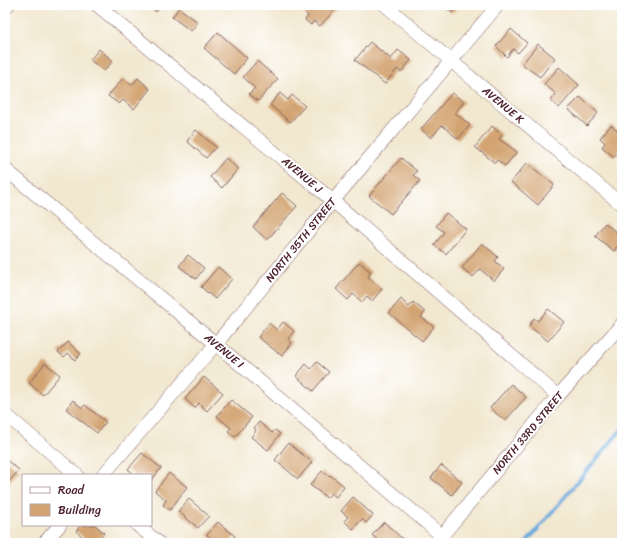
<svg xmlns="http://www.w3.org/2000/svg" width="627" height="548" viewBox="0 0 627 548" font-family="Sriracha,sans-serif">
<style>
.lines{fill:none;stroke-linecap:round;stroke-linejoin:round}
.stream{stroke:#6aaadd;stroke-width:3.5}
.building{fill:#d3a472}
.minor-casing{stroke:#856565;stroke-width:14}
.minor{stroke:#fff;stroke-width:13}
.labels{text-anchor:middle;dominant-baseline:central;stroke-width:4;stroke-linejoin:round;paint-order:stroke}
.street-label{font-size:11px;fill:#4a1f2b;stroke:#fff}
</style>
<rect width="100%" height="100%" fill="#fff"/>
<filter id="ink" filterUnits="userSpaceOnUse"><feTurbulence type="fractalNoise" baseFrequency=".025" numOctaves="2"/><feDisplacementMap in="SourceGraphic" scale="8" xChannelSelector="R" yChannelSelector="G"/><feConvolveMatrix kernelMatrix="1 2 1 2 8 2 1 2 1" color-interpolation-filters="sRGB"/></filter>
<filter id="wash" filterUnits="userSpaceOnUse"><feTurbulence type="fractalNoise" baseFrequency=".012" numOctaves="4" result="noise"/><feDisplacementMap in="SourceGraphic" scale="16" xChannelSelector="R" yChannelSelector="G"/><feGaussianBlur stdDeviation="0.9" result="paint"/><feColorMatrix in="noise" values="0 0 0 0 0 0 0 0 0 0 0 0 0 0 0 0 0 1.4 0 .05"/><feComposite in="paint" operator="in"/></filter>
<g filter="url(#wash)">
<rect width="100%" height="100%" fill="#f2e8d0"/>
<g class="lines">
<!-- stream -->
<polyline class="stream" points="526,543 622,429"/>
</g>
<g id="blocks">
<!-- building -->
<g class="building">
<polygon points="148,5 162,5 156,12"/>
<polygon points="307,5 337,5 338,6 320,26 314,21 311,25 305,20 308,16 302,10"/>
<polygon points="443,5 459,5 452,13"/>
<polygon points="179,8 198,22 191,31 172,17"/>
<polygon points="511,29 527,43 518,53 513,49 507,57 496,46"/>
<polygon points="218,32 247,58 234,74 204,48"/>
<polygon points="370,42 391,59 398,50 411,60 401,72 397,69 385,84 355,60"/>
<polygon points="538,44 555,58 540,77 522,64"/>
<polygon points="99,49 113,61 104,71 90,60"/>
<polygon points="257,61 278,79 258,101 249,94 255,88 243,77"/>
<polygon points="559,67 579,85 559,108 551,101 556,94 544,84"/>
<polygon points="123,78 132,85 138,78 150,89 134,109 123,100 119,104 108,96"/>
<polygon points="280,93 288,100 292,95 305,106 290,122 270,105"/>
<polygon points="452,93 464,102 455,113 470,125 458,139 442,125 431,138 421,129"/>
<polygon points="580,97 598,113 587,126 568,109"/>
<polygon points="611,125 622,134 622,147 614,157 602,147 605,143 600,138"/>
<polygon points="492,126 502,135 499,139 517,152 505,166 497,160 495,163 475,147"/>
<polygon points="196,130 216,147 206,158 187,141"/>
<polygon points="226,158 238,169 222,188 210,177"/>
<polygon points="401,158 417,171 413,175 420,181 391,214 369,196"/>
<polygon points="527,163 554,185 538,205 511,182"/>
<polygon points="282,193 297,206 267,240 253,227"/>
<polygon points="446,213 466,229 446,254 434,245 444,232 436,226"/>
<polygon points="605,223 622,237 622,240 614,251 595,236"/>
<polygon points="482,243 498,257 495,261 504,269 494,281 480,269 473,277 462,268"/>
<polygon points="188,255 204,268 196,279 179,266"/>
<polygon points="359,262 371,272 368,277 382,289 372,301 367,296 362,302 353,294 348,300 336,289"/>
<polygon points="218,267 232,279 215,299 201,287"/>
<polygon points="401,299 409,307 413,302 425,312 421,317 434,327 422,341 389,313"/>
<polygon points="548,309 564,322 548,341 529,326 534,318 538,321"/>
<polygon points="283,322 294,331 288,339 292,343 282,356 258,337 269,323 277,330"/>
<polygon points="68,342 81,354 75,360 68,353 64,357 58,352"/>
<polygon points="317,362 329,372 313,391 296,376 306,364 311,369"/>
<polygon points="45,363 60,375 43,395 29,383"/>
<polygon points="204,377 223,393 207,411 199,403 195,408 185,399"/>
<polygon points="511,384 526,397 505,421 490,408"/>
<polygon points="73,400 82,408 85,405 106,422 97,433 66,409"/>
<polygon points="231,400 252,417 235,437 228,431 231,428 217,416"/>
<polygon points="259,422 272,433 275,430 280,434 268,450 251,437 256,430 254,428"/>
<polygon points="288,443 312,462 298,479 275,460"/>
<polygon points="142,453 161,468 151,481 151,475 135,475 128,469"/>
<polygon points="5,459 19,470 7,484 5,482"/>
<polygon points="441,465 462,482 452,495 431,478"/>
<polygon points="322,471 329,476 330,475 344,486 336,497 331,493 327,498 310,485"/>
<polygon points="169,473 187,487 170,510 163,505 166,500 155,491"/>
<polygon points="353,497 373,515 366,523 362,519 353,529 344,521 348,517 341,511"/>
<polygon points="189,499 209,516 198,528 178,511"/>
<polygon points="218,522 235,536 229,543 216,543 207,535"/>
<polygon points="384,522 406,542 405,543 381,543 372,535"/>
<polygon points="81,525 95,525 104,533 96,543 81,543 85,539 76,531"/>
</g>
</g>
</g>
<g filter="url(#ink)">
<use href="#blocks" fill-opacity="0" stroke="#856565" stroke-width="1"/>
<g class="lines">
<!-- minor casing -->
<g class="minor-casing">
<g id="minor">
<polyline points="97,5 333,201 558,396"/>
<polyline points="385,5 622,205"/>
<polyline points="5,8 8,5"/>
<polyline points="5,169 216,344 442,536"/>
<polyline points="5,414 77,475"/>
<polyline points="103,475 216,344 333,201 498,5"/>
<polyline points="137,525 159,543"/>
<polyline points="44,543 60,525"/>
<polyline points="436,543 558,396 622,324"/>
</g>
</g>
<!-- minor -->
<use href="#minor" class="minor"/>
</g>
</g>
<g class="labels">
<!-- street labels -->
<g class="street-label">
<text transform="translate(503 105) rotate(40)">AVENUE K</text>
<text transform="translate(302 175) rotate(40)">AVENUE J</text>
<text transform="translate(301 240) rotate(-51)">NORTH 35TH STREET</text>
<text transform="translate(224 351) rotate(40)">AVENUE I</text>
<text transform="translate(528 433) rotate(-50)">NORTH 33RD STREET</text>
</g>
</g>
<!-- margin -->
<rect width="627" height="548" fill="none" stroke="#fff" stroke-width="20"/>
<!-- legend -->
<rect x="22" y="474" width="130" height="52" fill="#ffffff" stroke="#b7a5aa"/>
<rect x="30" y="487" width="20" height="6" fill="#ffffff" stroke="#b7a5aa"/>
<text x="58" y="494" font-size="12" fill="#4a1f2b">Road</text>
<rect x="30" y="504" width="20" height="12" fill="#d3a472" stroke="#b7a5aa"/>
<text x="58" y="514" font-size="12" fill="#4a1f2b">Building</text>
</svg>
